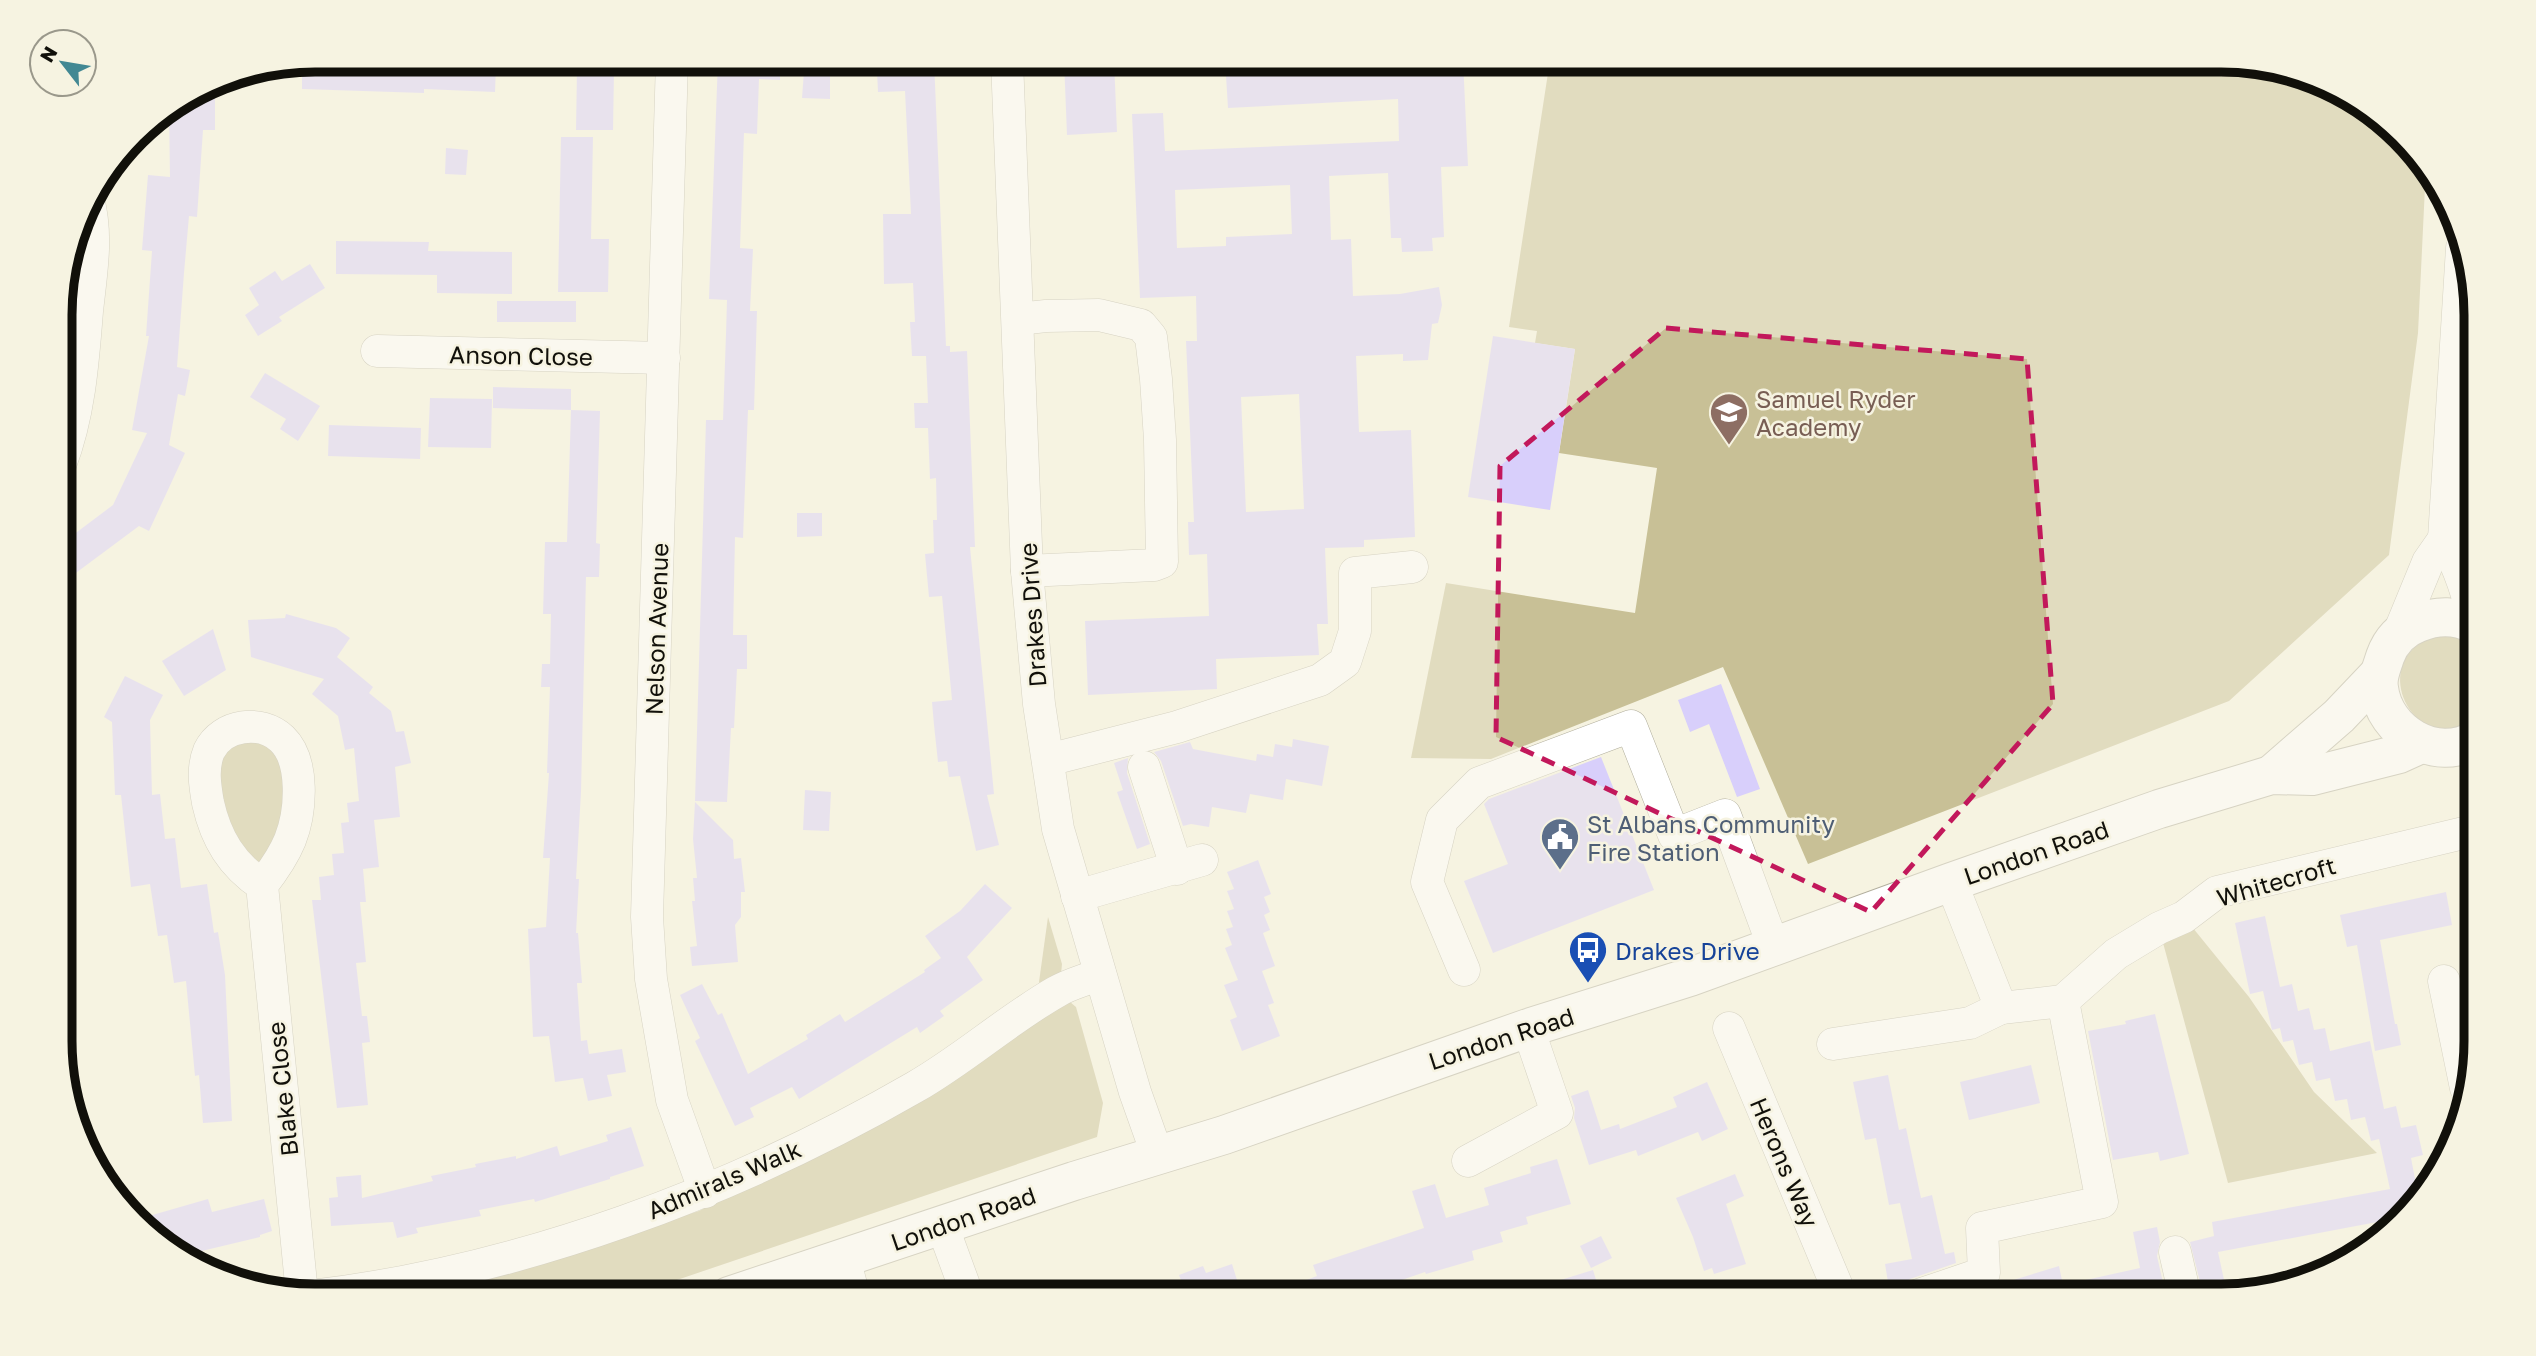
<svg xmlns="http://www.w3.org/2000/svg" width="2536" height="1356" viewBox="0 0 2536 1356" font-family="'Golos Text',sans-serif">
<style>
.green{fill:#c8c096}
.building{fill:#d8cffb;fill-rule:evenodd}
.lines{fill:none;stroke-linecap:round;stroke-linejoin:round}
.minor-casing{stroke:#b1ae9d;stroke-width:33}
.major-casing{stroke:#b1ae9d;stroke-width:40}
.minor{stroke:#fff;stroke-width:32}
.major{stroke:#fff;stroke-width:38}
.marked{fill:none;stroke:#c2185b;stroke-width:5;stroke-dasharray:14 9;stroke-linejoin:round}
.labels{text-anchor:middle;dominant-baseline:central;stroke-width:5;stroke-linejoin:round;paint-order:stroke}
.street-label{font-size:24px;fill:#11100a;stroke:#f6f3e1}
.education-label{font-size:24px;fill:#785e54;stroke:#f6f3e1;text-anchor:start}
.service-label{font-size:24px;fill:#4e5e75;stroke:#f6f3e1;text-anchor:start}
.transit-label{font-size:24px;fill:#164399;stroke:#f6f3e1;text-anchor:start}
.rim{fill:none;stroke:#11100a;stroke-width:9}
</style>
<rect width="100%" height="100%" fill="#f6f3e1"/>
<!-- green -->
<g class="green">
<polygon points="1550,60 2222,60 2335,86 2426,166 2418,333 2389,555 2229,701 1808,864 1723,667 1491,759 1411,758 1446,583 1635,613 1657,468 1559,453 1575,349 1535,343 1537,331 1509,327"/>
<polygon points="80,222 60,436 60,297"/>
<path d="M2448,634L2475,644L2476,719C2409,764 2359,646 2448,634Z"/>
<polygon points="256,736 283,757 284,824 264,861 253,862 227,830 217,756 225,746"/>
<polygon points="1048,917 1062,964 1061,974 1042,987 1039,982"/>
<polygon points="2184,917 2249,997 2314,1092 2377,1153 2228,1183 2159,928"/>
<polygon points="1064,997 1076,1007 1103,1103 1097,1137 630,1296 370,1296 488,1278 699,1211 942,1081"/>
</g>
<!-- building -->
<g class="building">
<polygon points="718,60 780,60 780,80 759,79 757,134 744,133 740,248 753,249 750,311 757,311 754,410 748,410 743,538 735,537 733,635 747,635 747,669 737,669 734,728 731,728 727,802 695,801 706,420 723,420 726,334 727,300 709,299"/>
<polygon points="891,60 934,60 946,346 950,346 950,352 967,351 975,547 970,547 994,794 987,795 999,845 976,851 960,776 949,777 947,761 938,762 934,725 932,702 952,700 942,596 929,597 925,554 934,553 933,520 937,520 936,478 930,479 928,428 915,428 914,403 928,403 926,356 912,356 910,322 915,322 913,283 884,284 883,214 911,214 905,91 878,92 877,71 892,70"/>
<polygon points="1064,60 1114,60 1117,132 1067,135"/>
<path d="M1225,60H1463L1468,166L1441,167L1444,237L1432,238L1433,251L1402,252L1401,238H1391L1388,173L1329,176L1331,240L1351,239L1353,296L1400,294L1439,287L1442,305L1438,323L1432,324L1428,360L1403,361V354L1356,356L1359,432L1411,430L1415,537L1364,540V547L1325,548L1328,624H1317L1319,655L1216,659L1217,689L1088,695L1085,621L1209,616L1207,554L1189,555L1188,522H1194L1186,341H1197L1196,296L1140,298L1132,114L1163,113L1165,151L1399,141L1398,99L1228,108ZM1290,185L1292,234L1226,237V246L1177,248L1175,190ZM1299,394L1304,509L1246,512L1241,397Z"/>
<polygon points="302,62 376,62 442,65 442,63 496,66 495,92 424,89 424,93 302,89"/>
<polygon points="577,70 614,71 613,130 576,130"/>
<polygon points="804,71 830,72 830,99 802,98"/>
<polygon points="215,80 215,130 203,130 197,217 189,216 184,273 177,367 190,370 185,396 178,394 169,445 185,453 149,531 139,526 61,584 61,544 113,505 147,433 132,430 149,336 146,336 152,251 142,250 148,175 170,177 169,108"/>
<polygon points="561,137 593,137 591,239 609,239 608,292 558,292"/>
<polygon points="446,148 468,150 466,175 445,174"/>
<polygon points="336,241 429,242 428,251 512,252 512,294 437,293 437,275 336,274"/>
<polygon points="310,264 325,288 279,317 282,321 258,336 245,315 259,305 249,288 275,271 282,281"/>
<rect x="497" y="301" width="79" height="21"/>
<polygon points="1493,336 1575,349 1550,510 1468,497"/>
<polygon points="265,373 320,406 298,441 280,429 286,419 250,397"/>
<polygon points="493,387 571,389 571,410 493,408"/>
<polygon points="430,398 492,399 491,448 428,447"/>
<polygon points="571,410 600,411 596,543 600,544 599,577 586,577 581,792 576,879 579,879 576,933 578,933 582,983 577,983 581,1041 587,1040 589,1054 622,1049 626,1072 607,1075 612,1096 588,1101 583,1078 555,1082 549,1036 533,1037 528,929 546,927 550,858 543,858 549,773 547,773 550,687 541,687 542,664 550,664 551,614 543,614 545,542 567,542"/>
<polygon points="329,425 421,428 420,459 328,456"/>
<polygon points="797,513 822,513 822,536 797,537"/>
<polygon points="286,614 336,628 350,638 337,657 373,687 369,693 391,711 396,732 404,731 411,763 395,767 400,817 374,820 379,867 363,869 366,902 360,902 366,962 356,963 362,1016 367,1016 370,1042 362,1043 368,1105 337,1108 312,900 321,900 319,877 334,875 332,854 344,853 341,823 349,822 347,803 359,801 354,748 345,750 338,716 312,694 324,679 251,657 248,620 285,618"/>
<polygon points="213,629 226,670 184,696 162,661"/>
<polygon points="125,676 163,695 150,720 152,795 160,794 165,839 175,838 181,888 207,884 214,933 218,932 225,975 232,1121 203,1123 199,1075 195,1076 186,981 174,983 167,935 158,936 150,884 131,887 121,795 115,795 112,722 104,717"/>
<polygon points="1721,684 1760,789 1737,797 1709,724 1690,732 1678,700"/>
<polygon points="1293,739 1329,746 1322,786 1286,779 1283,800 1250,794 1246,813 1212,807 1209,827 1191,824 1183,826 1161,761 1154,752 1190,742 1193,749 1256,761 1257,754 1273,757 1275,744 1292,747"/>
<polygon points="1601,757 1654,890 1493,953 1464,881 1508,864 1484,804 1489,799"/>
<polygon points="1128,758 1127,773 1150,844 1137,849 1117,792 1123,790 1114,763"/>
<polygon points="805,790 831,792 829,831 803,830"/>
<polygon points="695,802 733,840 734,859 741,858 745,892 741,892 741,917 735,925 738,962 692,966 690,947 697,946 692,901 695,901 693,878 697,878 693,839"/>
<polygon points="1258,860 1271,894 1264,897 1270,912 1264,915 1270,930 1263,933 1275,966 1262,971 1274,1003 1268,1005 1280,1036 1242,1051 1230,1020 1237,1017 1224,985 1238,980 1225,948 1232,945 1226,929 1233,927 1227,911 1234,909 1227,891 1234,889 1227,872"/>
<polygon points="985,884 1012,908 967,957 983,980 940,1011 944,1016 920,1033 917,1027 799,1099 792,1087 750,1108 754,1117 735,1126 695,1041 700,1038 680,995 702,984 718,1015 722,1013 748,1074 808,1039 806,1035 840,1014 845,1022 925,972 924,970 941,958 925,936 960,911"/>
<polygon points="2446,892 2452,925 2380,940 2395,1024 2397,1024 2401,1045 2375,1051 2357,945 2347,947 2340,915"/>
<polygon points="2265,916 2280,987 2292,984 2298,1011 2309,1008 2314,1030 2325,1028 2330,1051 2370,1041 2384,1109 2396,1106 2401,1128 2416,1125 2423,1155 2411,1158 2416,1184 2426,1182 2393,1219 2218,1252 2226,1289 2203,1294 2190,1242 2214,1236 2212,1222 2390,1189 2379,1139 2371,1141 2365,1117 2351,1120 2347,1099 2335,1101 2330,1078 2316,1081 2312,1062 2299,1065 2293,1040 2283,1042 2280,1028 2272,1030 2263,991 2250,994 2235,923"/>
<polygon points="2155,1014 2189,1154 2160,1161 2158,1152 2113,1160 2088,1031 2126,1024 2125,1021"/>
<polygon points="2031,1065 2040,1103 1969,1120 1960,1082"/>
<polygon points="1888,1075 1899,1130 1906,1128 1921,1198 1932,1195 1945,1254 1954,1252 1956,1263 1910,1279 1901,1285 1889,1288 1885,1264 1912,1259 1900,1203 1889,1205 1876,1138 1865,1140 1853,1082"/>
<polygon points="1707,1082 1728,1129 1702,1141 1698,1132 1638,1156 1636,1150 1589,1165 1574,1118 1575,1108 1571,1096 1588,1090 1601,1130 1619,1124 1620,1129 1677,1107 1673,1097"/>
<polygon points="631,1127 644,1166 610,1177 610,1179 535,1202 534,1199 479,1210 481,1216 416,1228 418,1233 397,1238 393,1222 331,1226 329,1198 338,1197 336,1177 361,1175 362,1198 433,1181 431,1176 476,1167 475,1164 516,1156 516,1159 557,1146 560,1156 608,1141 606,1135"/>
<polygon points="1557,1159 1571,1204 1526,1217 1528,1224 1500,1232 1503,1242 1472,1251 1474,1260 1426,1274 1425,1272 1355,1296 1270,1296 1269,1294 1317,1276 1313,1265 1424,1228 1412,1191 1435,1184 1446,1218 1489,1205 1484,1188 1531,1173 1530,1167"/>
<polygon points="1735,1174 1744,1196 1726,1204 1746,1264 1714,1274 1712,1268 1704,1271 1693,1237 1676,1198"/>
<polygon points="208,1199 212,1212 264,1199 272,1231 260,1235 260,1237 185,1255 142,1218"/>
<polygon points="2157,1227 2160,1242 2157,1256 2166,1296 1978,1296 1997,1285 2059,1266 2063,1285 2140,1268 2133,1232"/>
<polygon points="1601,1236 1612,1258 1591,1268 1580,1246"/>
<polygon points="1232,1264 1242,1296 1187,1296 1179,1275 1203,1266 1206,1273"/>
<polygon points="1593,1270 1601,1296 1526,1296 1525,1291"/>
</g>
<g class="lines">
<!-- minor casing -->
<g class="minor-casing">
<g id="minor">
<polyline points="672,60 647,917 651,979 672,1100 705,1192"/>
<polyline points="1007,60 1027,571 1039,704 1058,829 1135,1092 1157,1154"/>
<path d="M2462,248L2444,539C2458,566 2469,593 2473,623"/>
<polyline points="1018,319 1046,316 1099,315 1141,325 1151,337 1156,379 1160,440 1162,562 1154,565 1027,571"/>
<polyline points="377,351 664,358"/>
<path d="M60,465C79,416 83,363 87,311C91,274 98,236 88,199"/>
<polyline points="2398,635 2428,562 2444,539"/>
<polyline points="1048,760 1177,727 1320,680 1345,662 1355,631 1355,573 1412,567"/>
<polyline points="1144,767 1177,869"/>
<polyline points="1951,882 2001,1008 2063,1001 2116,954 2159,928 2184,917 2217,892 2476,830"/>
<path d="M262,885C232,865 216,839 208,803C205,786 202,768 209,751C222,724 261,719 282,739C305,761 301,812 290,840C283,857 273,871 262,885L302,1294"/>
<polyline points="1077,896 1202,860"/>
<polyline points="1464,970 1427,882 1442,820 1479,783 1631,726 1674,835 1725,815 1774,948"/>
<polyline points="2444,981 2466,1088"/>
<polyline points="1729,1028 1841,1296"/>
<polyline points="1833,1044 1970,1023 2001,1008"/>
<polyline points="1468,1161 1557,1113 1528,1028"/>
<polyline points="942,1225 968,1296"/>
<polyline points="2175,1252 2185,1296"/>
<polyline points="844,1258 854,1296"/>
<path d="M312,1296C521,1271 733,1192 915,1087C964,1059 1007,1020 1056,992C1069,984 1086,980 1100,974"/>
<polyline points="1916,1296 1984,1273 1982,1228 2102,1202 2063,1001"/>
</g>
</g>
<!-- major casing -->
<g class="major-casing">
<g id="major">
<path d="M2475,625C2457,615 2437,615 2418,623C2402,629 2391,640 2385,657C2382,667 2377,677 2379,688C2384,732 2436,764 2476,739"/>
<polyline points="2271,775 2339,716 2379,674"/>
<polyline points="729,1296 1074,1181 1224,1135 1528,1028 1690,977 1951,882 2159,809 2271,775 2312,776 2399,754 2421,744"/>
</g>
</g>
<!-- minor -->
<use href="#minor" class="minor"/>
<!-- major -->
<use href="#major" class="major"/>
</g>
<!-- marked area -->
<path d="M0 0H2536V1356H0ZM1666,328L2027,359L2053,704L1871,912L1496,737L1500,466Z" fill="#f6f3e1" fill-opacity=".55" fill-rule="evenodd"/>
<path class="marked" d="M1666,328L2027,359L2053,704L1871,912L1496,737L1500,466Z"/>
<!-- icons -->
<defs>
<g id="school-pin" transform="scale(2.0125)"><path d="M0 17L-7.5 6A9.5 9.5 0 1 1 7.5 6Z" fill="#8d6e63" stroke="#f6f3e1"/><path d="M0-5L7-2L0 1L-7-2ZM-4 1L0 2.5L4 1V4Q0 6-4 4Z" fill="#fff"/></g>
<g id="civic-pin" transform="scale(2.0125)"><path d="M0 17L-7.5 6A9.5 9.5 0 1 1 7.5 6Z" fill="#5c6f8a" stroke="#f6f3e1"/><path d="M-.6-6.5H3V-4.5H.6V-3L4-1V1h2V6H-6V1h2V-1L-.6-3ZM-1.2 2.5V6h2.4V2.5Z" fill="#fff"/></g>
<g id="bus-pin" transform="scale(2.0125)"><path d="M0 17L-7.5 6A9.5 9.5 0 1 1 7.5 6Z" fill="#1a4fb4" stroke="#f6f3e1"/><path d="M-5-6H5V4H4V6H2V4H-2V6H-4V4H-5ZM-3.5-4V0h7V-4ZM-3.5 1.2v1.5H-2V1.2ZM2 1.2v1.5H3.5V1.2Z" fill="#fff"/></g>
</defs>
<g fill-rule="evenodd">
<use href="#school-pin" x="1729" y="412"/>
<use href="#civic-pin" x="1560" y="837"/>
<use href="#bus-pin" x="1588" y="950"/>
</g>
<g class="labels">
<!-- street labels -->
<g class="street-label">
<text transform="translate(521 355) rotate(1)">Anson Close</text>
<text transform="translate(1032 615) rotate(-94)">Drakes Drive</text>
<text transform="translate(656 629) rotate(-88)">Nelson Avenue</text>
<text transform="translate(2036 852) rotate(-19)">London Road</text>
<text transform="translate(2276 881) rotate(-16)">Whitecroft</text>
<text transform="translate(1501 1038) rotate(-18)">London Road</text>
<text transform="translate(282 1089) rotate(-96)">Blake Close</text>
<text transform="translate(1785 1162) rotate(67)">Herons Way</text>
<text transform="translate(724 1179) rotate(-23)">Admirals Walk</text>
<text transform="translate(963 1218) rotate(-19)">London Road</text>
</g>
<!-- education labels -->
<g class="education-label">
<text x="1756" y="398">Samuel Ryder<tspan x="1756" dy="28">Academy</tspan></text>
</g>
<!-- service labels -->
<g class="service-label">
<text x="1587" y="823">St Albans Community<tspan x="1587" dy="28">Fire Station</tspan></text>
</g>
<!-- transit labels -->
<g class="transit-label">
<text x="1615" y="950">Drakes Drive</text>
</g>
</g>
<!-- crop -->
<path d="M0 0H2536V1356H0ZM315 72H2221A243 243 0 0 1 2464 315V1041A243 243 0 0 1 2221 1284H315A243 243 0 0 1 72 1041V315A243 243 0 0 1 315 72Z" fill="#f6f3e1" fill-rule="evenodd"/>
<path class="rim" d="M315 72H2221A243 243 0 0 1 2464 315V1041A243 243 0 0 1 2221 1284H315A243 243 0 0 1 72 1041V315A243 243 0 0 1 315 72Z"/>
<!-- north arrow -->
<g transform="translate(63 63) rotate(301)"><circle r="33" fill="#f6f3e1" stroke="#9a988b" stroke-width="2"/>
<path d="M0-5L12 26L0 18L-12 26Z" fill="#428893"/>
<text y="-10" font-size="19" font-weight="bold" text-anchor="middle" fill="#11100a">N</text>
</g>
</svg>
